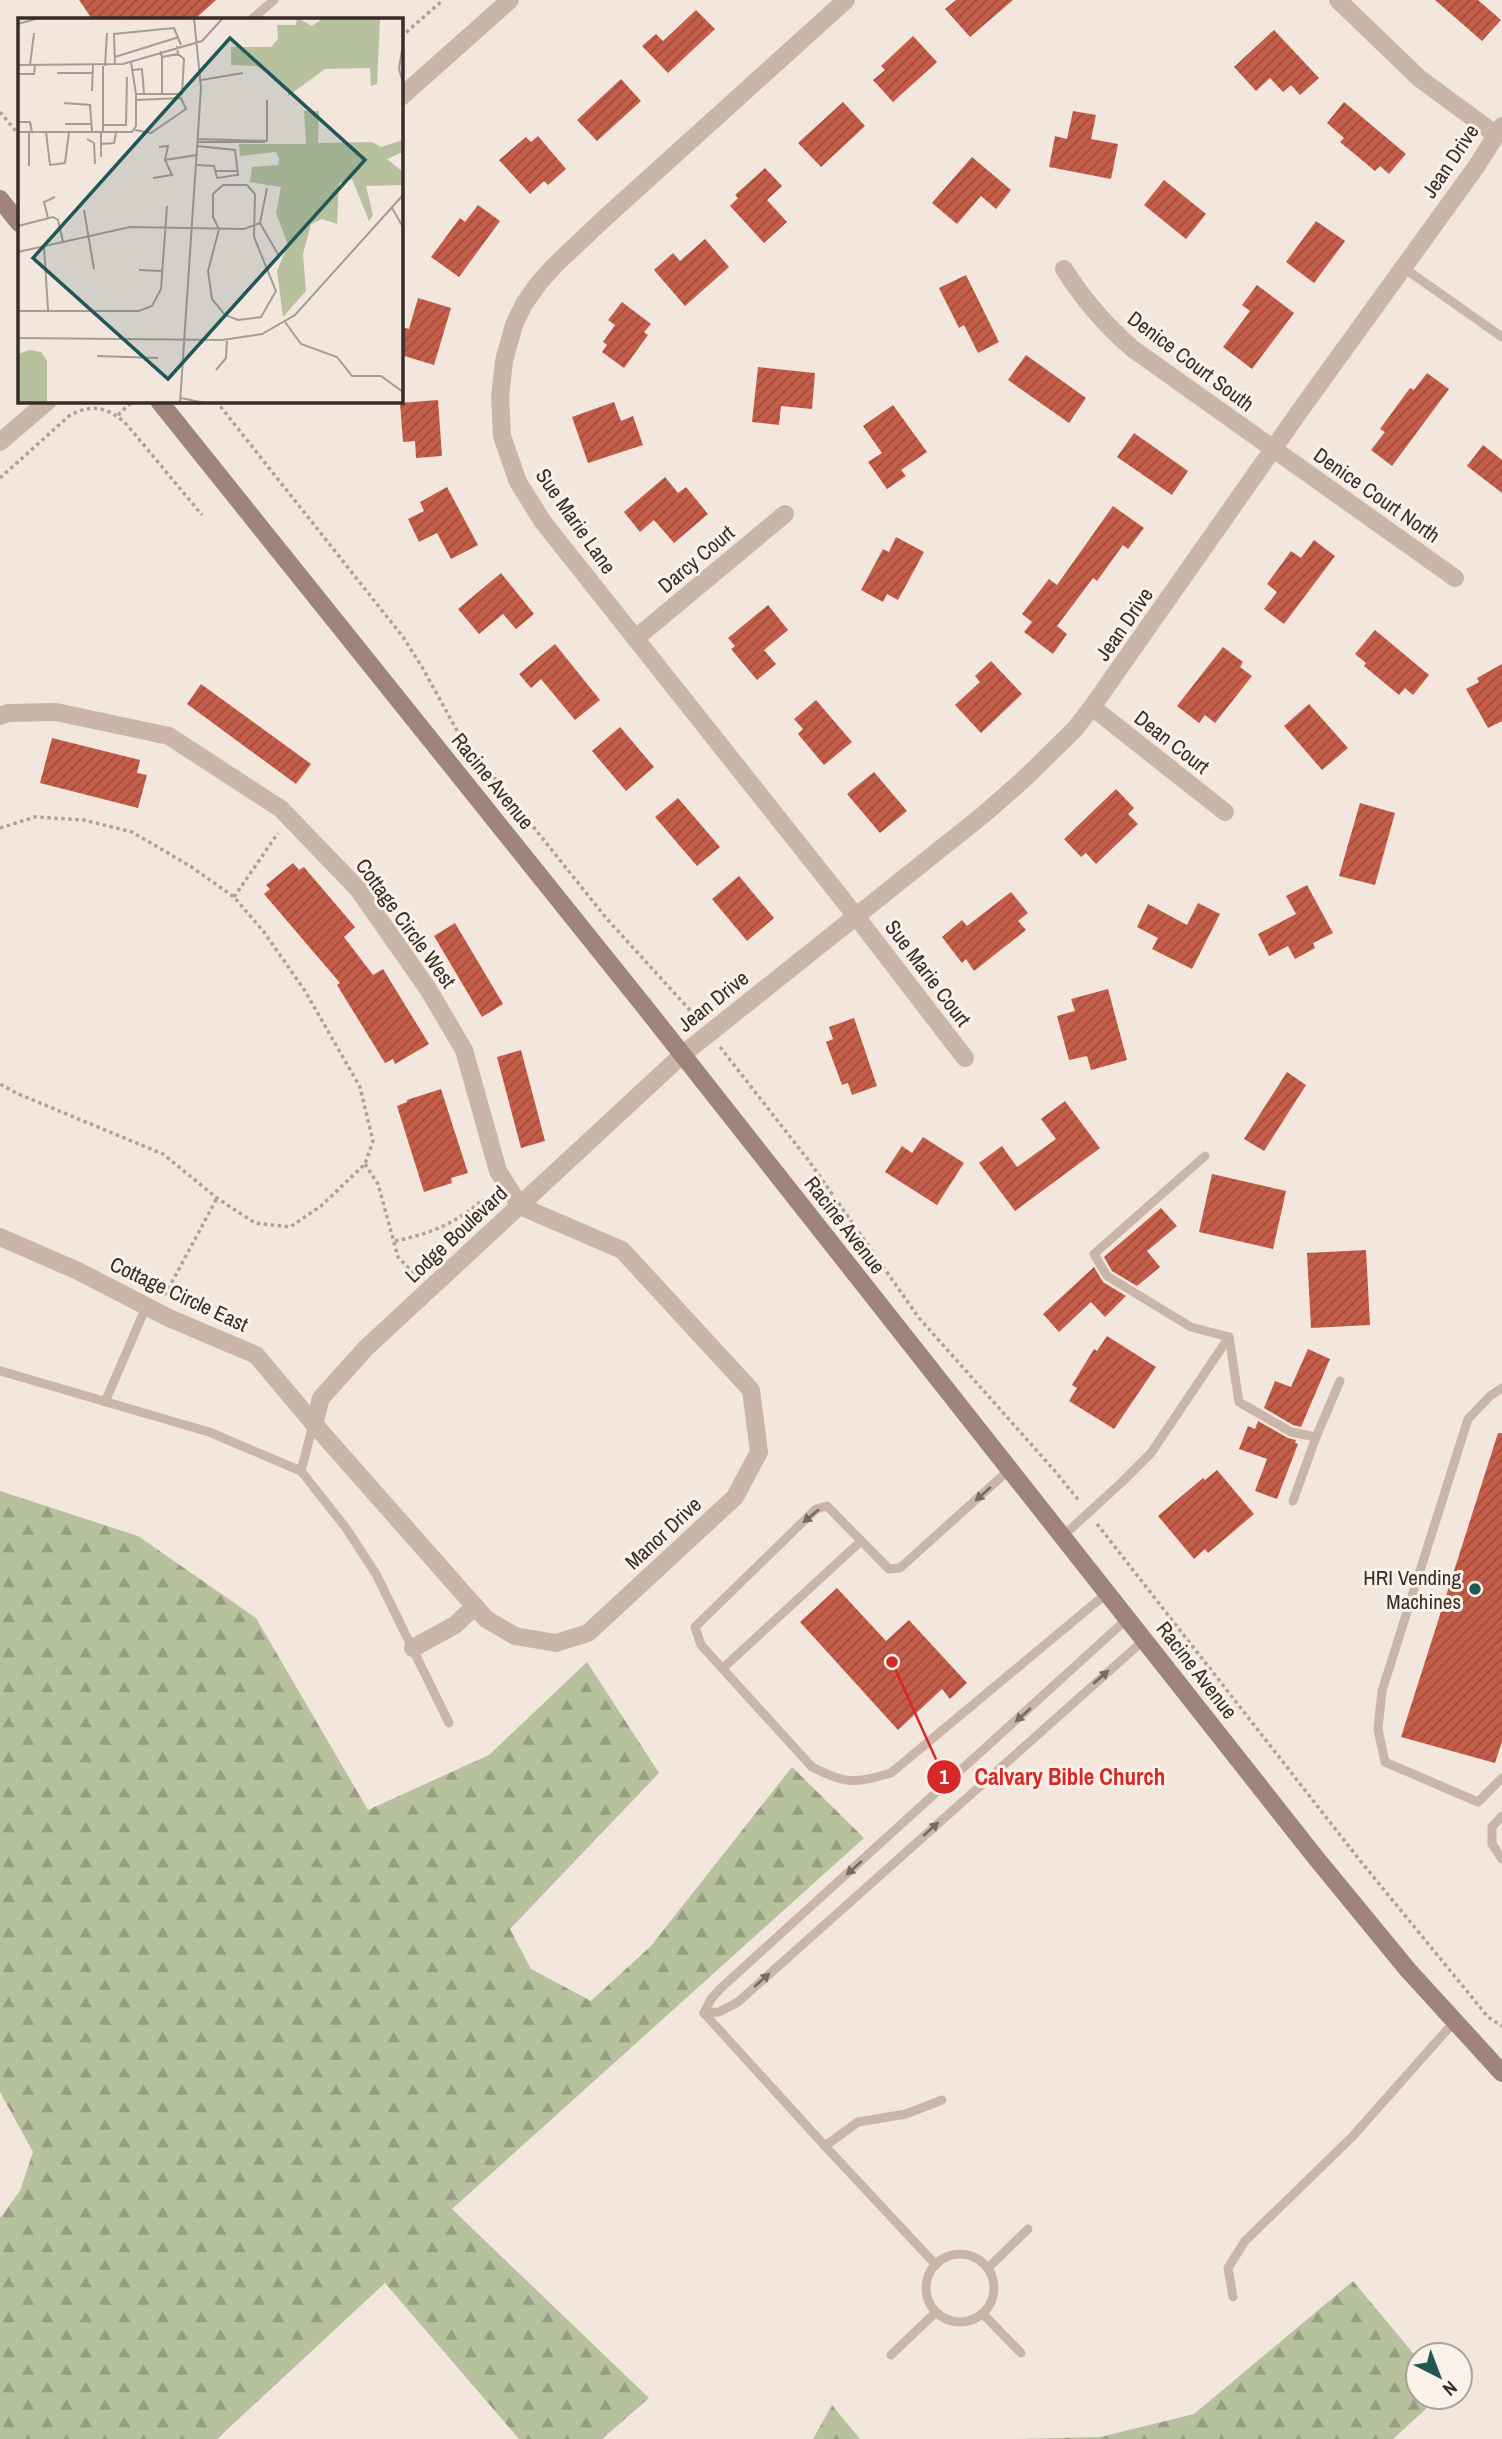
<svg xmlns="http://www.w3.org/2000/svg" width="1502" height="2439" viewBox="0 0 1502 2439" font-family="'Archivo Narrow',sans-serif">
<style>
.forest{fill:url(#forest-firs)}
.building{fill:url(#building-hatch)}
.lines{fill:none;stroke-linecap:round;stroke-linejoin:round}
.path{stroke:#b69f93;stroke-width:3.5;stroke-dasharray:3.5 3.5;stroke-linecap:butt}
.service{stroke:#cab5a9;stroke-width:9}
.minor{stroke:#cab5a9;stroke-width:18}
.tertiary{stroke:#cab5a9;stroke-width:18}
.secondary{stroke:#9e847a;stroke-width:18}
.oneway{fill:#796a63}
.poi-dot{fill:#1f5857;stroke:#faf1e9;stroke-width:2.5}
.labels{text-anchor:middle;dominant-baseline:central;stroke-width:6;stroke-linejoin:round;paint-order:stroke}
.street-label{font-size:21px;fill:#372c29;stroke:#faf1e9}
.poi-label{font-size:21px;fill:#372c29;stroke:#faf1e9;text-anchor:end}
.inset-road{fill:none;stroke:#a79c95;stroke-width:2}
.view{fill:#1f5857;fill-opacity:0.15;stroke:#1f5857;stroke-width:3.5}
.inset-edge{fill:none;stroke:#372c29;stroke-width:3.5}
.leader{fill:none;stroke:#d62828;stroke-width:2.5}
.callout-dot{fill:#d62828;stroke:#faf1e9;stroke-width:2.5}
.mark-label{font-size:21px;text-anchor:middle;font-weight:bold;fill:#fff}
.callout-label{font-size:23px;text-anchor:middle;font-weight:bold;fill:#d62828;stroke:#faf1e9;stroke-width:6;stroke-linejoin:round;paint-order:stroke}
</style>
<defs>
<pattern id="forest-firs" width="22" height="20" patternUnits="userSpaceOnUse" patternTransform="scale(1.75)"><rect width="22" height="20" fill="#b8c19d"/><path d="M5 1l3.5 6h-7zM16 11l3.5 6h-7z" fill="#969d80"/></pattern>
<pattern id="building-hatch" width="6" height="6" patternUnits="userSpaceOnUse" patternTransform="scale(1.75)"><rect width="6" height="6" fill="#c45d49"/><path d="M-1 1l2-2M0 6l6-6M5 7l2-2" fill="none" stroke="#a04d3d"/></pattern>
</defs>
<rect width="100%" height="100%" fill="#f2e6dd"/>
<!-- forest -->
<g class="forest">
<polygon points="0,1491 138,1536 256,1618 368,1810 489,1755 587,1662 659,1773 510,1929 531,1969 591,2001 651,1946 792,1767 864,1838 452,2209 649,2398 602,2439 519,2439 385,2283 217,2439 0,2439 0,2218 20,2191 33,2152 0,2092"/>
<polygon points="1353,2281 1418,2359 1418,2397 1439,2397 1393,2439 1017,2439 1100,2437 1194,2414"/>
<polygon points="832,2405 860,2439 813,2439"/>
</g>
<!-- building -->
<g class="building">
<polygon points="79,0 216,0 195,19 92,19"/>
<polygon points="956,0 1013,0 970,37 945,9"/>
<polygon points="1435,0 1478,0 1501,20 1482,41"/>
<polygon points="696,10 715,29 668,73 642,46 656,34 663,41"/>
<polygon points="1274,30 1319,78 1300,95 1291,85 1283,92 1270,78 1256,91 1234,67"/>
<polygon points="913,36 937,62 893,102 873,80 885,70 881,66"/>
<polygon points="621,79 641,101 597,141 577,120"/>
<polygon points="843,102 865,126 821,167 798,143"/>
<polygon points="1344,102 1406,154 1389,174 1380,166 1375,171 1340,142 1344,138 1327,123"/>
<polygon points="1073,111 1096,115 1091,139 1118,144 1111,179 1049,167 1055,136 1067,139"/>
<polygon points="538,136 566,169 548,185 544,181 530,194 499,160 526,137 531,142"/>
<polygon points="972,157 1011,190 996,209 981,196 957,224 932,203"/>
<polygon points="765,168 782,186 767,200 787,222 764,243 730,206 738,198 735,195"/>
<polygon points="1164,180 1206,214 1186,239 1144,205"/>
<polygon points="478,205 500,221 459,277 431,257 460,218 465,222"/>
<polygon points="1316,221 1345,241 1314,283 1286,262"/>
<polygon points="705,239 729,267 685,306 654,270 673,253 680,261"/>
<polygon points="966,275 999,342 978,353 964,325 959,328 939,288"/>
<polygon points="1257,285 1294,313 1252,369 1223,347 1250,311 1242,305"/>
<polygon points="418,298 451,308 434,365 401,355 401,327 409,329"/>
<polygon points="622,302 651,324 644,332 648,335 624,368 602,352 607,345 603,342 615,325 608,320"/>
<polygon points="1026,355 1086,398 1069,423 1008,380"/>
<polygon points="758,367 815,373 812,409 781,406 779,425 752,422"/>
<polygon points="1427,373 1449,389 1392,466 1371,450 1385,432 1380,429 1410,388 1414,390"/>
<polygon points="438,400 442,456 416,458 415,441 403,442 400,403"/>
<polygon points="614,402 621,421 633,416 643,445 588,463 572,417"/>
<polygon points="893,405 927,452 901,470 906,476 887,489 868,462 882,453 863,426"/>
<polygon points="1134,433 1188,471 1172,495 1117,457"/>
<polygon points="1483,445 1502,460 1502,493 1467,466"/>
<polygon points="665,477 678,493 686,487 708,514 674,543 654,520 640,532 624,512"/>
<polygon points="447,487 478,545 451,559 437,533 419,542 408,519 424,511 420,502"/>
<polygon points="1113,506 1144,528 1128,549 1123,545 1097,581 1093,578 1057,626 1067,634 1053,654 1024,632 1032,622 1022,614 1049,579 1057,585"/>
<polygon points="896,537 924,552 898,600 887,594 883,602 861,590 883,549 889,552"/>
<polygon points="1314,540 1335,556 1284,624 1264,609 1277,592 1267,584 1291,551 1301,558"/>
<polygon points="501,573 534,614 516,629 503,614 479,634 458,609"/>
<polygon points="768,605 788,630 764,650 776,664 757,680 731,649 735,646 728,638"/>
<polygon points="1375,630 1429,675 1413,695 1405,688 1399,695 1364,666 1366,663 1355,654"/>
<polygon points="555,644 600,700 575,720 541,679 531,688 519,674"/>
<polygon points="1223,647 1243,662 1240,667 1252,676 1215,723 1205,715 1199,723 1177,706"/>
<polygon points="991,661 1022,694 981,733 955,705 980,682 975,676"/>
<polygon points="1502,664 1502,721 1488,728 1466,689 1479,682 1477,678"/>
<polygon points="201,684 311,764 296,784 187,704"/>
<polygon points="816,700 852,742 824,765 798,734 803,729 794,719"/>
<polygon points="1309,704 1348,748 1322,770 1284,726"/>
<polygon points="620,727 654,767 626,791 592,751"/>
<polygon points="52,738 140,760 137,773 147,775 138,808 40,783"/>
<polygon points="874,772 907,811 880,833 847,794"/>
<polygon points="1116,789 1134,808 1128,814 1138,824 1096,864 1086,853 1081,857 1064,839"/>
<polygon points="678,798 720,847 697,866 655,817"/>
<polygon points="1360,803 1395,813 1375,885 1339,876"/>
<polygon points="293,863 299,870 304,867 355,927 344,937 373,975 383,969 429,1044 395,1064 393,1059 385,1063 337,985 340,983 264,894 270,889 266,885"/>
<polygon points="739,876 774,918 747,941 712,899"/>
<polygon points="1307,885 1333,933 1313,943 1315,948 1295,959 1288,946 1269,956 1258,934 1296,914 1286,896"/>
<polygon points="1011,892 1028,913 1018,921 1026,930 974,971 966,959 962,963 942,937 962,920 967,926"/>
<polygon points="1198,903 1220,914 1192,969 1152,949 1158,938 1137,927 1148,904 1187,925"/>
<polygon points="455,923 503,1004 482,1017 434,936"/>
<polygon points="1108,989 1127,1060 1091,1070 1087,1056 1069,1060 1057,1016 1075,1011 1071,999"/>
<polygon points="854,1018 877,1086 852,1095 848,1083 842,1085 826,1042 833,1039 829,1027"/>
<polygon points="521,1050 545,1141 521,1148 497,1057"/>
<polygon points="1287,1072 1306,1085 1264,1151 1244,1139"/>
<polygon points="441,1089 468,1173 451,1178 452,1183 424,1192 397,1106 407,1102 407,1100"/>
<polygon points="1065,1101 1100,1148 1015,1211 979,1163 1002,1146 1017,1167 1056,1139 1041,1119"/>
<polygon points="923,1137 964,1163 937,1205 885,1172 902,1146 912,1153"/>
<polygon points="1212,1174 1286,1191 1273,1249 1199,1232"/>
<polygon points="1161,1208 1177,1226 1147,1251 1160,1267 1137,1286 1112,1271 1104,1257"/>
<polygon points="1366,1250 1370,1325 1311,1328 1307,1253"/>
<polygon points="1094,1267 1103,1282 1126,1296 1105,1317 1091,1302 1059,1332 1043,1314"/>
<polygon points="1107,1336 1156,1367 1114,1429 1069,1401 1077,1388 1072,1385 1094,1349 1097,1351"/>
<polygon points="1308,1349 1330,1359 1301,1427 1293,1425 1264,1408 1275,1381 1291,1387"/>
<polygon points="1258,1421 1288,1438 1296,1440 1295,1443 1298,1444 1277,1499 1255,1491 1267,1459 1239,1449 1248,1426 1255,1429"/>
<polygon points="1498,1433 1502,1433 1502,1741 1495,1763 1401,1737"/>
<polygon points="1217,1470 1254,1514 1208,1553 1205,1549 1194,1559 1158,1516 1203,1478 1205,1480"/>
<polygon points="837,1588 886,1641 909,1620 967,1683 950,1699 942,1689 898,1730 800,1622"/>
</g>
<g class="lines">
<!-- path -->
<g class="path">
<polyline points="401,37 443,0"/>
<polyline points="0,112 19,135"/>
<polyline points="216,401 403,637 422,667 459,734 607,919 698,1019"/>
<polyline points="118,415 133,401"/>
<path d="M0,478L69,416C92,402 111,408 128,426L202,515"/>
<polyline points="0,828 35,817 84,820 132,832 190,866 234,897 264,932 305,991 360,1087 373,1141 365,1164 321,1206 290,1227 255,1223 217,1198 163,1154 16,1093 0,1084"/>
<polyline points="234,897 278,833"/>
<polyline points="720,1047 809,1161 919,1318 1054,1470 1080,1502"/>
<polyline points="365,1164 378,1184 398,1257 417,1277"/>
<path d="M395,1241C419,1236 443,1229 464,1214C476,1207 478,1200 493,1198"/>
<polyline points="165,1295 217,1198"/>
<polyline points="1097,1524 1358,1858 1488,2017 1502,2026"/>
</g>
<!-- service -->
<g class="service">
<polyline points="252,19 274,0"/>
<polyline points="1404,268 1502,337"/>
<polyline points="1205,1156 1094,1254 1107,1276 1191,1327 1229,1337"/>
<polyline points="1229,1337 1239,1402 1291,1432 1316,1437 1340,1381"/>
<polyline points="1,1371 209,1432 301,1471 346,1528 376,1574 449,1723"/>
<polyline points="1502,1388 1490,1396 1468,1419 1382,1691 1378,1729 1385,1762 1478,1802 1502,1778"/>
<polyline points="105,1402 146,1307"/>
<path d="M1010,1469L900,1568L889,1569L827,1506L816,1509L695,1627L701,1645L812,1767C847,1785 855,1783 891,1773L1107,1593"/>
<polyline points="301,1471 313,1425"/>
<polyline points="1293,1501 1316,1437"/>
<polyline points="1063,1536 1122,1482 1151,1453 1229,1337"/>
<polyline points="723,1668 861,1541"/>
<polyline points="1502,1816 1492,1827 1492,1844 1502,1859"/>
<polyline points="704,2013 719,2012 738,2002 1144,1640"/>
<polyline points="704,2013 711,1999 721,1988 1127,1619"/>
<polyline points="704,2013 825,2146 936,2265"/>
<polyline points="825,2146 858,2122 906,2114 942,2100"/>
<circle cx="960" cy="2288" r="34"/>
<polyline points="988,2268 1028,2229"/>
<polyline points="1233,2297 1228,2268 1245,2241 1352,2137 1454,2022"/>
<polyline points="983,2314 1021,2353"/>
<polyline points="891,2355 936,2312"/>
</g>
<!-- minor -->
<g class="minor">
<polyline points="846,0 607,216 555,265 538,284 524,304 514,325 504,361 500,397 502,436 518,482 543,522 855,915 965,1058"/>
<polyline points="1338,0 1419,78 1495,134"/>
<path d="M1064,269C1084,301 1105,325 1133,349L1455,578"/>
<polyline points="636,638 785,514"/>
<polyline points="1092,707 1225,812"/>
<polyline points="0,716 8,713 56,712 169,736 281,809 358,889 428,989 464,1050 498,1171 520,1206 622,1250 751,1390 759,1452 735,1497 588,1633 556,1643 515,1636 486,1619 314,1424 256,1355 169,1318 78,1271 0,1237"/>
<polyline points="314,1424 321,1398 366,1348 682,1055 983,815 1025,778 1074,730 1092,707 1304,405 1476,167 1502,126"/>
<polyline points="413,1648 455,1625 475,1606"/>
</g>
<!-- tertiary -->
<g class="tertiary">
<polyline points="401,97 510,0"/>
<polyline points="0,442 48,401"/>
</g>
<!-- secondary -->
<g class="secondary">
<polyline points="0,199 19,223"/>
<polyline points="159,401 652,1016 1316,1858 1408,1970 1502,2073"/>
</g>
</g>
<!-- one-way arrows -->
<defs><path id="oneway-solid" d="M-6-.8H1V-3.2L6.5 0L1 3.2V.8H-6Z" transform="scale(1.75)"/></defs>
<g class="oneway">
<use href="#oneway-solid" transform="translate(983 1494) rotate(138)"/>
<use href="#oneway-solid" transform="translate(811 1516) rotate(140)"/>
<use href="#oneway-solid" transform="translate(1101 1677) rotate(-41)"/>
<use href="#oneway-solid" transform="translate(1023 1715) rotate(138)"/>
<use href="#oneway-solid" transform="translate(931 1829) rotate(-42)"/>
<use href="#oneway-solid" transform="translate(854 1868) rotate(138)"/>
<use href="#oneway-solid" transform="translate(762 1980) rotate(-42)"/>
</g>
<!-- markers -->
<circle class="poi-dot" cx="1475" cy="1589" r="7"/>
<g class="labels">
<!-- street labels -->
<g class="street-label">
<text transform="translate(1450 161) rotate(-56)">Jean Drive</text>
<text transform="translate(1191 361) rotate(37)">Denice Court South</text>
<text transform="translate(1377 495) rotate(35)">Denice Court North</text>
<text transform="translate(576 521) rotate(55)">Sue Marie Lane</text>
<text transform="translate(696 559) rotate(-40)">Darcy Court</text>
<text transform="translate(1124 624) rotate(-55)">Jean Drive</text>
<text transform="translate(1172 742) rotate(38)">Dean Court</text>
<text transform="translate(493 781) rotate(51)">Racine Avenue</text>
<text transform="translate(406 923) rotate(54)">Cottage Circle West</text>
<text transform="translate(928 973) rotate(53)">Sue Marie Court</text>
<text transform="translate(713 1001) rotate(-39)">Jean Drive</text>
<text transform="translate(845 1225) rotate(52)">Racine Avenue</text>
<text transform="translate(456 1234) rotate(-43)">Lodge Boulevard</text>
<text transform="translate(179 1294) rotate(25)">Cottage Circle East</text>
<text transform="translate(663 1533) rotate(-43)">Manor Drive</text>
<text transform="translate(1197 1670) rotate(52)">Racine Avenue</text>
</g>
<!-- poi labels -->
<g class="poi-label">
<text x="1461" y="1577">HRI Vending<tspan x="1461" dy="24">Machines</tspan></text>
</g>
</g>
<!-- overview -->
<g transform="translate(18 18)">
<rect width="385" height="385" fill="#f2e6dd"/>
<path d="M279,0L294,8L305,0H362L359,66L353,68L352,50L307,51L270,78V72L248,53L238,48L213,47V29H253L260,21L259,7H278ZM286,93H301L300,125L354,124L363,129L385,122V134L369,141L385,154V167L348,168L355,197L351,203L334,161L321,165L319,206L304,201L293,206L285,236L288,273L265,299L259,253L270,227L258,195L263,169L232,164L234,149L260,147L261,141L258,134L222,138L221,126H288Z" fill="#b8c19d"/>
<path d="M12,332L23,334L29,343V385H0V336Z" fill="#b8c19d"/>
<path class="inset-road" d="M117,0H174M0,6L21,0M385,26L381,51L385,64M142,33L144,39L160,36L159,28M97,39L161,19M144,39V76M0,47L105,46L184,23L205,0M12,47L16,15M97,47L96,16L156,10L163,27M87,48L89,15M115,52L124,51L126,76H118M39,55H75M0,56H16L17,47M183,62L225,55M74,73L75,47M126,76H164L166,41L160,36M249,82V123M46,85L72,87L74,114M0,104H12L14,114M47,106H74M85,107H108L109,59M117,112L133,115L168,91L163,80L118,82M0,114H114L118,108V76L113,44M11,114V148M28,114L32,147L47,145L51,114M83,115V139M85,115V48M69,121L76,125L77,146M180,121L249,123M179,124H247M83,126L96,125L98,115M147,142L179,137M179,147L196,148L199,160L220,157L217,132L179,128M197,153H220M135,160L154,157L147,142L150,128L141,129M205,167H229L237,176L236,219L258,273L243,299L220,302L207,297L194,281L190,253L201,211L195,199V176ZM249,170L242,205L261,238M374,190L385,209M66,192L76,251M30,200L26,184L37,179M0,208L35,199L40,202L45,224M26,228L30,292M0,234L112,209L226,211L242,205M121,252L144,253M0,293H121L134,288L143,271L149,188M267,304L283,326L319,339L334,358H363L385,374M0,320L204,322L244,316L277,297L385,177M79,338L140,340M198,352L208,340L209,321M163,380L187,385M162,385L183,70L176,0"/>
<path class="view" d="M212,20L347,142L150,361L15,240Z"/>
<rect width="385" height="385" class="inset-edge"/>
</g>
<!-- callouts -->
<path class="leader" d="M892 1662L944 1777"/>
<g class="callout-dot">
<circle cx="892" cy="1662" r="7"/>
<circle cx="944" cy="1777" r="18"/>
</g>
<g class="mark-label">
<text x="944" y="1784">1</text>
</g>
<g class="callout-label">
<text x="1070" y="1785">Calvary Bible Church</text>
</g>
<!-- north arrow -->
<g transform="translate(1439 2376) rotate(138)"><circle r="33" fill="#faf1e9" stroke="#aca29c" stroke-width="2"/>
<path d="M0-5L12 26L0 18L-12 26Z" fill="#1f5857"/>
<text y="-10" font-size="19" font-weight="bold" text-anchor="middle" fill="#372c29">N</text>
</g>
</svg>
